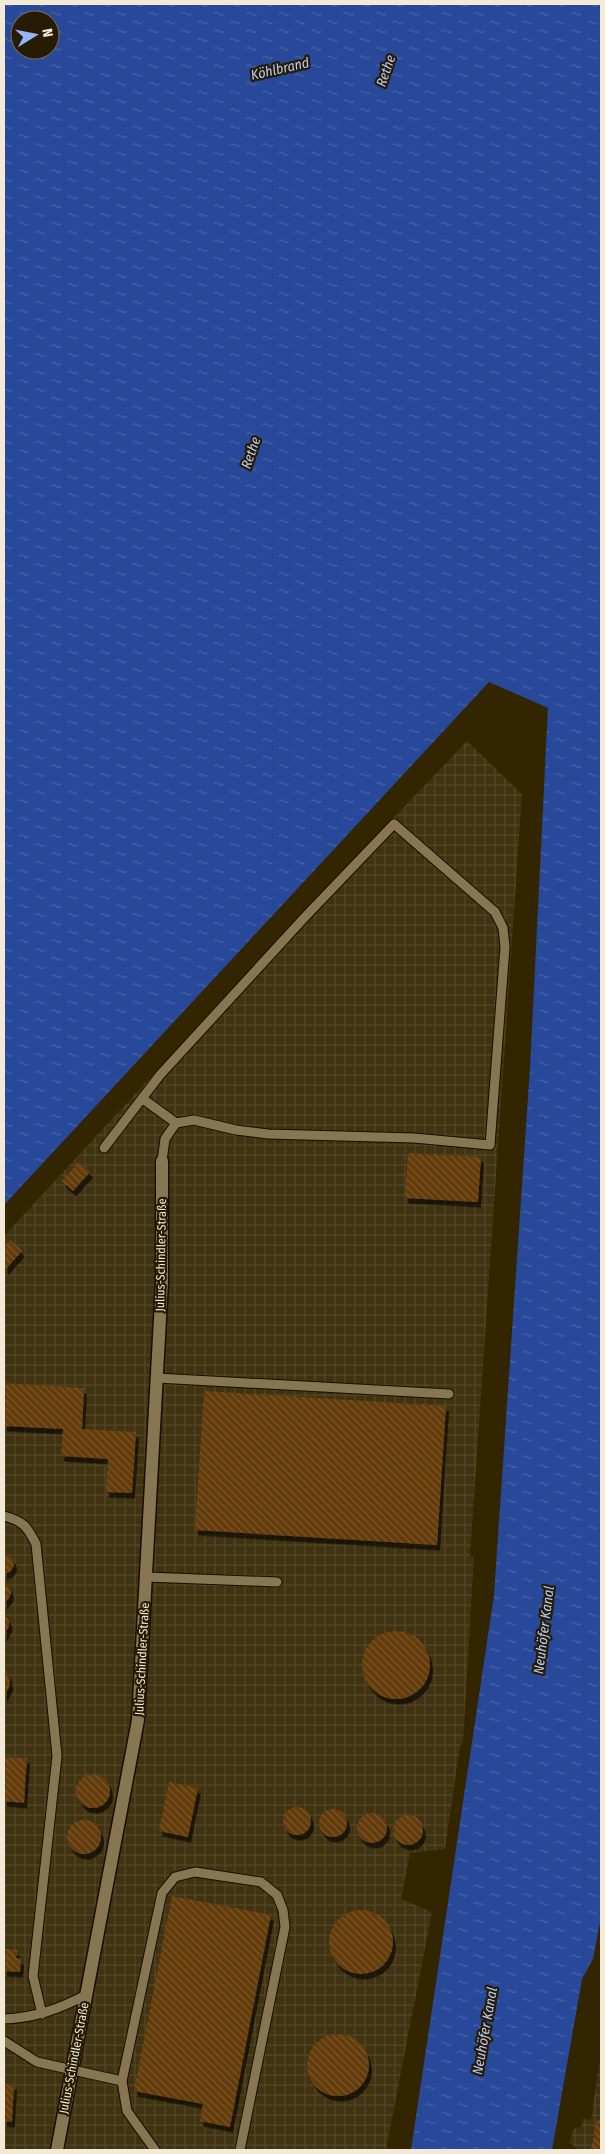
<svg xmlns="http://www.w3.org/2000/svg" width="605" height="2154" viewBox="0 0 605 2154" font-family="'Fira Sans Condensed',sans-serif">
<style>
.industrial{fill:url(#industrial-grid)}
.water{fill:url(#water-ripples);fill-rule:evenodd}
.building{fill:url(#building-back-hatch);filter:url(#shadow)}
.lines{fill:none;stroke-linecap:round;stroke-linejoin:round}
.lane-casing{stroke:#190e00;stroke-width:11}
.street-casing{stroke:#190e00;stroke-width:15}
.lane{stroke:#877652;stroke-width:9}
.street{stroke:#877652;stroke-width:12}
.labels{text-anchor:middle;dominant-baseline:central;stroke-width:4.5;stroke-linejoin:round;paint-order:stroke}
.street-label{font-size:12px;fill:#f2e9d6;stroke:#271c03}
.water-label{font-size:14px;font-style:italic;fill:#b7cdfa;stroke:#271c03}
</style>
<defs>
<pattern id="industrial-grid" width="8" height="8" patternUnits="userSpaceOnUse" patternTransform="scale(1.25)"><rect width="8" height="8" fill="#403311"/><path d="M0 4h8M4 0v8" fill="none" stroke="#534728"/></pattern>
<pattern id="water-ripples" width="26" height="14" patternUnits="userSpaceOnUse" patternTransform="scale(1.25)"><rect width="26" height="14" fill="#28499a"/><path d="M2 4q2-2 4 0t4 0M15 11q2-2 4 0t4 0" fill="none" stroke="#4863a7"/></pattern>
<pattern id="building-back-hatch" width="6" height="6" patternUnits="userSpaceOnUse" patternTransform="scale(1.25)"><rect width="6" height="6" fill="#643b09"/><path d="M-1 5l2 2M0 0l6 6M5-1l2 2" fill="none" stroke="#7b572c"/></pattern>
<filter id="shadow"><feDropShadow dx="3" dy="5.5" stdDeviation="0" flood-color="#0009"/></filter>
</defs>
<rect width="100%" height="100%" fill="#342501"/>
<!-- industrial -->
<g class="industrial">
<polygon points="467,741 522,794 470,1556 474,1557 463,1742 460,1746 445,1849 410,1853 401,1899 432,1912 386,2150 4,2150 4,1236 294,922"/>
<polygon points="601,2052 601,2150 579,2150 570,2143 573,2129 581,2127 583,2119 591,2120"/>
</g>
<!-- water -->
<path class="water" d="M4,4H601V1917L593,1959L582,1979L552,2150H411L494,1595L530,1068L548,708L489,682L4,1205ZM20,20H50V50H20Z"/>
<!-- building -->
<g class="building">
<polygon points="408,1153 481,1157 478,1202 405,1198"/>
<polygon points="79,1162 90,1172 73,1191 62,1181"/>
<polygon points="10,1240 22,1251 5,1270 4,1247"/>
<polygon points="4,1383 84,1388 82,1429 136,1432 132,1493 106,1492 108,1459 61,1456 63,1429 4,1426"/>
<polygon points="204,1391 446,1406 437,1545 195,1530"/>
<polygon points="6,1554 13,1559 14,1566 10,1572 4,1574 4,1555"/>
<polygon points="4,1581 10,1589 11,1594 9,1598 4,1604"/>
<polygon points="4,1614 9,1621 9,1626 4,1636"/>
<circle cx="396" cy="1665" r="34"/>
<polygon points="4,1667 9,1677 10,1685 4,1697"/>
<polygon points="4,1757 27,1758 24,1803 4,1801"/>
<circle cx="93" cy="1791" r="17"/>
<polygon points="169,1782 198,1788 188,1837 159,1831"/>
<circle cx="297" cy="1821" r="14"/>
<circle cx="333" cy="1823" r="14"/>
<circle cx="372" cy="1828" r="15"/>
<circle cx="408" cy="1830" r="15"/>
<circle cx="84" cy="1837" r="17"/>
<polygon points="172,1896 271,1915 230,2127 200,2121 203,2104 134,2091"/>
<circle cx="361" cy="1942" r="32"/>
<polygon points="4,1949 17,1950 16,1958 21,1959 20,1972 4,1971"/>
<circle cx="338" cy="2065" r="31"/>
<polygon points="4,2084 14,2084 12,2122 4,2121"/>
<polygon points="597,2120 601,2121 601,2150 591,2150"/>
</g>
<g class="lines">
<!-- lane casing -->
<g class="lane-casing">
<g id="lane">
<polyline points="143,1099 176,1123"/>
<polyline points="104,1148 160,1075 304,918 394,824 495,912 503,928 505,947 490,1145 414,1138 268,1134 236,1130 194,1120 176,1123 165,1139 162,1161"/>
<polyline points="157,1378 449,1394"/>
<path d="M4,1516C23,1521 27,1526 36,1544L57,1756L33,1976L42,2014"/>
<polyline points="147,1577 277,1582"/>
<path d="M4,2019C34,2018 59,2009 86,1995"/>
<polyline points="4,2041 37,2062 122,2081"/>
<polyline points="155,2150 127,2111 122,2081 162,1893 175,1877 195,1872 261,1882 277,1895 283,1910 285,1927 240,2150"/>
</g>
</g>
<!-- street casing -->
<g class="street-casing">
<polyline id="street" points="57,2150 138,1720 162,1282 162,1161"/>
</g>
<!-- lane -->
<use href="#lane" class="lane"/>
<!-- street -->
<use href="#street" class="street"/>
</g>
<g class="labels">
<!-- street labels -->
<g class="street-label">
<text transform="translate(161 1255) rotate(-89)">Julius-Schindler-Straße</text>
<text transform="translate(142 1659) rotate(-87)">Julius-Schindler-Straße</text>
<text transform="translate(74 2058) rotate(-79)">Julius-Schindler-Straße</text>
</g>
<!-- water labels -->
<g class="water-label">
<text transform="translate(280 69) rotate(-13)">Köhlbrand</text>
<text transform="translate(386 71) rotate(-71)">Rethe</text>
<text transform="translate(251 453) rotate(-71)">Rethe</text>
<text transform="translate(544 1630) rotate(-83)">Neuhöfer Kanal</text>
<text transform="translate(485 2031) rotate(-80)">Neuhöfer Kanal</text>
</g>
</g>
<!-- border -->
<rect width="605" height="2154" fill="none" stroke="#f2e9d6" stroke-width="10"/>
<!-- north arrow -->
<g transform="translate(35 35) rotate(80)"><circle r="24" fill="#271c03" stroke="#786e57"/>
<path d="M0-4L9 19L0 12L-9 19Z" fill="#95b6fd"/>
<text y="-8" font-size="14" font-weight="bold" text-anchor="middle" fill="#f2e9d6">N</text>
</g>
</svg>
